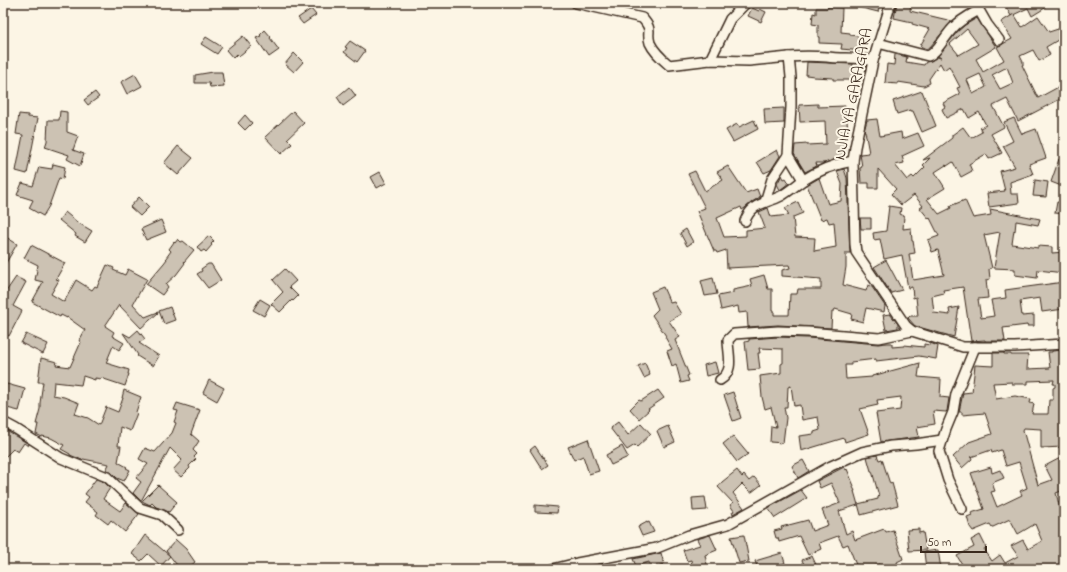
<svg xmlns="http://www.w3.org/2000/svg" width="1067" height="572" viewBox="0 0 1067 572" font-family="'Indie Flower',sans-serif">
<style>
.building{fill:#ccc2b3;stroke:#3b2a1e;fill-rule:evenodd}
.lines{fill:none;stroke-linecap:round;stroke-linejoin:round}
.minor-casing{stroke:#3b2a1e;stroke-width:12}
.minor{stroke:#fcf5e5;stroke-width:9}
.labels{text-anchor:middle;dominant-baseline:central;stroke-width:4;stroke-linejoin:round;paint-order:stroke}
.street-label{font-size:16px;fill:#3b2a1e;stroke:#fcf5e5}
</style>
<rect width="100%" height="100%" fill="#fcf5e5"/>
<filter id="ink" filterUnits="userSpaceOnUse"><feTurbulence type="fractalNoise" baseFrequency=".025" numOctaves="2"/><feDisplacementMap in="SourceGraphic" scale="8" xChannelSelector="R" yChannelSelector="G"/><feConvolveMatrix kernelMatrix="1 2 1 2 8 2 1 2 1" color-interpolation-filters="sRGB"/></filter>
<g filter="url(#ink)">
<!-- building -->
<g class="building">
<polygon points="854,3 880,3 878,12 854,6"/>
<polygon points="897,3 911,3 910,11 952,21 930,47 926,49 920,46 930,29 912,24 912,22 894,18"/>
<polygon points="1004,3 1043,3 1045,8 1032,16 1028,8 1011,16"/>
<polygon points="828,7 842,8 841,32 850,33 850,35 864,37 863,51 841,49 842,44 819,43 819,37 818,37 818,25 812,24 813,13 816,14 816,8 828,8"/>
<polygon points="752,8 759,11 760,9 766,12 761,22 748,16"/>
<polygon points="311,9 316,15 303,24 298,18"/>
<path d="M1014,14L1022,27L1038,16L1049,32L1064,27V53L1058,40L1046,47L1050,55L1039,61L1033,50L1020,56L1023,62V65H1022L1038,98L1064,84V97L1018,121L1007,99L993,106L1004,127L991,134L1002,153L989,159L986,154L969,164L972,171L961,177L953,162L947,166L946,165L935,172L945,188L927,199L939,214L951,208L950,206L965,200L973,218L991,215L990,209L1040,219L1038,225L1016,221L1015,231L1014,230L1012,244L1038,248V246L1052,247V253L1064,252V273L1038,270L1037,278L1015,275V269L994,268L1000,232L984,235L992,268L989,269L990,279L986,280L988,298L978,299L981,318L994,316L991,300L1006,298L1005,290L1064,282V309L1042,312L1040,298L1020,301L1022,316L1034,315V326H1027V325L1003,328L1005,341H985V340L971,341L963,287L943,290L944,293L932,296L934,313L950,315L949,309L959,307L954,337L915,326L908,318L910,316H918L916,297L913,298L912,287L908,288L902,255L884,259L880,239L874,240L873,233L886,231L889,206L901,208L900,214L904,216L903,229L911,228L912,241H913L915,253L909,254L913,280L944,275L938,250L932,252L928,240L939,236L930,218L929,219L920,208L923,206L914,195L901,205L891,194L896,189L878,169V188H869V183H861L860,168L862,167L860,154L869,153L865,131H864L867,120L877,119L880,136L901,132L902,139L918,133L924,146L902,156L904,163L895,165L907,180L912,176L914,178L925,167L923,165L930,158L923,160L952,138V135L963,127L971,138L982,132L980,128L986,125L979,112L969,118L964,109L946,118L942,109L945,107L943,103L960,94L957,88L960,87L949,66L944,70L940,63L929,79L930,83L924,86L898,82V84L885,83L887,64L894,65L895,54L907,57L906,62L924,65L926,62L931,61L937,57L941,58L938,56L957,32L965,25L977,18L996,47L976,59L983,72L1004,60L997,47L1012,39L1001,22ZM967,29L978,44L959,55L950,44ZM1007,67L1013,83L1000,89L992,75ZM980,74L986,87L973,94L967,80Z"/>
<polygon points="265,30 271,37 270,38 279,50 269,57 256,38 261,36 260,35"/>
<polygon points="243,36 251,46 239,56 237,54 233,58 226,50"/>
<polygon points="206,37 222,47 217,54 201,44"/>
<polygon points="350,41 365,51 357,62 344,52 347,48 345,47"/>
<polygon points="294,53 303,62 294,72 285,64"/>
<polygon points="807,62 853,64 853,80 833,80 833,78 813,77 814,76 806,75"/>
<polygon points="213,72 222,72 224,86 210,87 209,83 195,83 195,75"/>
<polygon points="135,74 142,86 127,94 121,82"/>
<polygon points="349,87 356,96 343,106 337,97"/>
<polygon points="922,91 936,126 922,132 913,111 910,111 910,110 897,114 893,101"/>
<polygon points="95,92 99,97 88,105 84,100"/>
<polygon points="818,104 818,107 845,106 848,130 847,132 845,132 845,156 825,163 816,163 817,166 805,172 794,154 795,145 807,144 807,145 826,144 825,121 800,122 799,105"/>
<polygon points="784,108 784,123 765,124 764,109"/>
<polygon points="60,111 67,112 67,132 78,136 73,150 84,154 80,166 67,159 69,155 45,147 47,141 48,120 59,120"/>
<polygon points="293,111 304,123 287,139 292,144 281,154 265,137"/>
<polygon points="19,114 28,115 28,117 38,118 27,174 16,171 23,135 16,134"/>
<polygon points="245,115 252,123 245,130 238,123"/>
<polygon points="1014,118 1022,134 1036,129 1046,158 1029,164 1033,174 1010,182 1011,194 1018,194 1019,203 989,207 987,193 1005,191 1000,171 1015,167 1003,146 1013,141 1004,122"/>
<polygon points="754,120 758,129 733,142 726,130 737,124 739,127"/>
<polygon points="178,146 193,158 178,175 164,163"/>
<polygon points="777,150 780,156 771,170 764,173 757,162"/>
<polygon points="1059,159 1064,161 1064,187 1051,182"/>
<polygon points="53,164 65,167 63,179 59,178 49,206 43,216 29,208 33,200 17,195 22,183 33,186 39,167 52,169"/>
<polygon points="728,166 746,193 757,189 760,197 752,202 745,208 742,210 741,207 717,218 724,237 746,236 746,230 765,228 759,212 768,208 771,217 789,215 785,208 798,202 803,213 793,217 795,237 815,238 814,251 836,247 834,222 829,223 827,218 821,220 807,185 819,178 828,204 841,201 842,184 837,171 844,169 847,178 850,253 846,253 846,267 843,285 866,291 868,285 872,287 885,306 884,312 866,308 863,322 851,319 852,314 835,309 834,311 832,311 831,328 778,325 748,327 747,312 739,313 738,306 721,310 718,296 733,293 733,290 752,286 750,279 764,275 768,289 772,289 772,311 774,311 774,315 789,315 790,294 797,294 798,289 821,289 821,279 782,276 782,270 790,268 789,265 727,268 726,250 717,253 716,251 714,251 697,211 705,208 688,174 695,171 705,191 723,180 717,172"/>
<polygon points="380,172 386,183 377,188 371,177"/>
<polygon points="782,175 784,179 786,178 789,183 780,190 777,184"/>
<polygon points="1035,180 1048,182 1046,197 1033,196"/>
<polygon points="139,197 149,207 140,216 130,207"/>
<polygon points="1057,202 1064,203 1064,214 1055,213"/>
<polygon points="65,212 77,222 92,231 85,242 75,236 76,234 59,220"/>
<polygon points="860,218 871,218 871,229 861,229"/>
<polygon points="161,220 166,232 146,240 141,229"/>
<polygon points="686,229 693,242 687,246 680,233"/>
<polygon points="209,236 214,241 211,244 212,245 206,252 204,250 201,252 197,247"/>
<polygon points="6,237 17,244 3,268 3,242"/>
<polygon points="178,239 181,242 183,241 194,250 184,262 185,263 176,275 166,284 168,287 162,295 146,284 164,263 167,259 166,258 171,251 169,249 174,242 175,243"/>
<polygon points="31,245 65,263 56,279 59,280 51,294 64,302 76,280 92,290 95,286 97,287 107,265 114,268 113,270 125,275 128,269 147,279 133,304 145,317 158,312 158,313 141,328 119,305 105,326 114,332 112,336 124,343 119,350 113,346 106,363 129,370 128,374 129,374 125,386 101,378 101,379 95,378 95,380 83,376 81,385 54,382 53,395 64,397 79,403 75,414 88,418 99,425 106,407 118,412 123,398 122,398 124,390 141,397 136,412 137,413 130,431 120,427 118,446 121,446 118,462 127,467 126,468 130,470 124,481 117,478 111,472 106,470 109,464 83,459 82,460 70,455 70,454 61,449 64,445 51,438 42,436 42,437 36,434 38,424 36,424 40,409 40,403 43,382 38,382 41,358 57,362 56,365 70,367 81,342 79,341 85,330 67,317 67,318 61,315 60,317 32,302 43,282 35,280 38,265 24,258"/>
<polygon points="886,260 902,290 891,293 874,267"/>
<polygon points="208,264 211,264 221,280 208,288 197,274 202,271 201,269"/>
<polygon points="285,269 296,281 289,287 298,296 293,301 292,300 280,312 271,304 283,292 273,280"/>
<polygon points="16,277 26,282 13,306 22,311 9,336 3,333 3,296"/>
<polygon points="713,278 717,294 705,296 701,281"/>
<polygon points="663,287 670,303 674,302 681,314 669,321 680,337 675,340 689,375 687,376 689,381 681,383 676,364 672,366 667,351 672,349 665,337 666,336 652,315 658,309 651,292"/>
<polygon points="260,299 270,305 264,316 253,310"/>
<polygon points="170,307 175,320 164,324 159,311"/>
<polygon points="890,314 898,324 898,328 886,330 883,315"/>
<polygon points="138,330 145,339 139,343 159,356 153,366 137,356 138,355 123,333 130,337"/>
<polygon points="26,334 48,344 43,354 21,343"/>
<polygon points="778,337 808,338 878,344 886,343 892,343 892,347 904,346 904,345 924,347 924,344 930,345 930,343 938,346 936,359 919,356 876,361 876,359 851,362 851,365 845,365 846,379 872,377 872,376 920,363 918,377 941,379 940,397 949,398 947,411 946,412 933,411 935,424 917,427 919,437 881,442 876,413 900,410 901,397 877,400 878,405 860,409 869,434 845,442 844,438 801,451 799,436 814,434 814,432 820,430 818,417 802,420 800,405 794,406 791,386 788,387 787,407 784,407 786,418 783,443 770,442 771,426 776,427 771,407 765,409 762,397 760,376 781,373 781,364 783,363 783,349 759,348 760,353 758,353 760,369 748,370 745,342 749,341 749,339"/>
<path d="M1064,350V447L1041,448V429L1024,428L1023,430L1038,485L1052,480L1045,466L1064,456V490L1056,493L1062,516L1064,515V569H965L957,556L974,547L971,540L980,535L986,547L984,549L992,561L1000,555L1005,563L1018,556L1011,546L1023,540L1028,549L1042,541L1035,524L1018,534L1010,519L993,527H992L990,524L973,531L970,527L967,517L972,515L971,513L984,509L971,473L991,467L992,473L1000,470L1004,478L992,483L995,491L991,492L997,507L1022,495L1020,491L1027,488L1019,462L1006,466L1001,450L992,453L991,450L971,457L972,459L962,468L953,457L969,442L992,434L985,413L962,415V412H959L963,393L972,392L975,365L993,366V353H1004V354H1011V355H1028L1027,369L1050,368L1048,352H1052V351ZM1054,380L1053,384H1055V387L1053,388V400H1049L1048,414H1032L1034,404L1030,403L1031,399L1015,396L996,399L993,383L1012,382V384H1028V381Z"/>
<polygon points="715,362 718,373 706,376 704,365"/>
<polygon points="645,363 650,375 644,378 638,366"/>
<polygon points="209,380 224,388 217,401 203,393"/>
<polygon points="3,383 25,389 19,411 3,407"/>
<polygon points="658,390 664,398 648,409 649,410 639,419 630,409 639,400 641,401"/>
<polygon points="733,392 741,418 733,421 724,395"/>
<polygon points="177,403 200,410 191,434 199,441 193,450 197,454 194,457 196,459 189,466 190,468 181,477 173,470 182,460 170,448 141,501 133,493 141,482 136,478 148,464 139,459 145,448 155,452 172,433 176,423 174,422 178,411 174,410"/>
<polygon points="618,422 628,435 641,423 651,434 637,447 635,445 627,450 610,428"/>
<polygon points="668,426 675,442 664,447 657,431"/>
<polygon points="3,429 29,444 28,446 24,443 18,452 13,449 3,459"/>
<polygon points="733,436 748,454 737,462 723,444"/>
<polygon points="588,439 599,471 589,474 583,456 574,460 568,447"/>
<polygon points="535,446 548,465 542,469 530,450"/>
<polygon points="622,446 628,457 611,465 606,455"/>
<polygon points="877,455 879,460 882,459 890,484 892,483 898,505 861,515 858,504 878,499 878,497 879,496 872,471 871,471 867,457"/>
<polygon points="803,460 809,471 798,478 792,466"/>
<polygon points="844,467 846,470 847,469 854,486 853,487 855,491 854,491 858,505 839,511 846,534 852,531 855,540 884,529 886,532 893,530 903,559 897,562 899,569 880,569 879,564 867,569 860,569 858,565 856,565 848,544 843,546 838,536 819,543 821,549 808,555 799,536 779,542 778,538 776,538 774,531 782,529 781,527 808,520 812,531 828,525 822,510 840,503 831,483 820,488 817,481"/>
<polygon points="737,470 742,477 744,475 749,481 754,477 761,485 752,492 750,492 742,484 733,493 744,508 733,514 732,512 734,511 730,505 733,503 718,487 722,482"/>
<polygon points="96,479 104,482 110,488 103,499 120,511 126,503 139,514 125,532 111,520 108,524 96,515 98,512 85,502 89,497 85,494"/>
<polygon points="158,485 177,502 169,512 156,507 152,503 150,505 142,501"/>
<polygon points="801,490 807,498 775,518 768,508"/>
<polygon points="705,497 707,510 693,511 692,498"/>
<polygon points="535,505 558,507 557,513 535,512"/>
<polygon points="647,522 647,523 649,522 654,532 642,536 638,527"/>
<polygon points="919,529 919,533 923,532 926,550 909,551 907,530"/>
<polygon points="145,535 170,556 161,566 148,554 141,561 132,554"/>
<polygon points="710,535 717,550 705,555 708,569 693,569 691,560 687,561 683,550 700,545 697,539"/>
<polygon points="744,535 749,561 739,563 731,537"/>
<polygon points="176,540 186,549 195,562 187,569 180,569 166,551"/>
<polygon points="938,550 941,569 926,569 924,552"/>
<polygon points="661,553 664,564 650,568 649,562 636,566 633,559"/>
<polygon points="782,553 785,563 781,564 783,569 758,569 755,561"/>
<polygon points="812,556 818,569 806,569 802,560"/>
</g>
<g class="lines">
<!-- minor casing -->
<g class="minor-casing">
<g id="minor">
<path d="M576,3L642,18C654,31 646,31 650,43C654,52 662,59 669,65L710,60L749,61L789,57L791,77V107L788,155L803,180"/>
<polyline points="891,3 873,61 855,147 853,161 855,244 856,252 906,326 912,331 963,347 1015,347 1064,344"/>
<path d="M878,43L928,56C937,53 945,36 953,28C960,20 970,15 979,10L987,24L999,40"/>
<path d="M789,57C802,56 814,56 827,57C843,59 858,57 873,61"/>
<polyline points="710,60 730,19 746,3"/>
<polyline points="765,202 772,179 788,155"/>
<path d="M745,221C752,202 766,204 781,196C788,192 795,186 802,181C817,171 835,164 853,161"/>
<path d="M720,380C735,371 728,354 728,340L734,334L778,331L808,332L879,338L912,331"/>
<polyline points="3,422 16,429 61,458 107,477 140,508 162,515 178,530"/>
<polyline points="962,509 948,480 939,451 946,429 953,412 956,394 975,347"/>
<polyline points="553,569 577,563 657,548 689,535 728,524 831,466 862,452 891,446 916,444 942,440"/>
</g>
</g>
<!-- minor -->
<use href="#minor" class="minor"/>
</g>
</g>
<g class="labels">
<!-- street labels -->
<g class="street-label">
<text transform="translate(854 94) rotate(-78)">NJIA YA GARAGARA</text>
</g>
</g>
<!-- margin -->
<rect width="1067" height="572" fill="none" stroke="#fcf5e5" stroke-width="16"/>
<rect x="8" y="8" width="1051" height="556" fill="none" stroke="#3b2a1e" stroke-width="1.5" filter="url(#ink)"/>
<!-- scale -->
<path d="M921 546v6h65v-6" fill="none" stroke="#3b2a1e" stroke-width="2"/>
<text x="927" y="546" font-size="12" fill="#3b2a1e" stroke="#fcf5e5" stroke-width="3" paint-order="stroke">50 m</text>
</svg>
